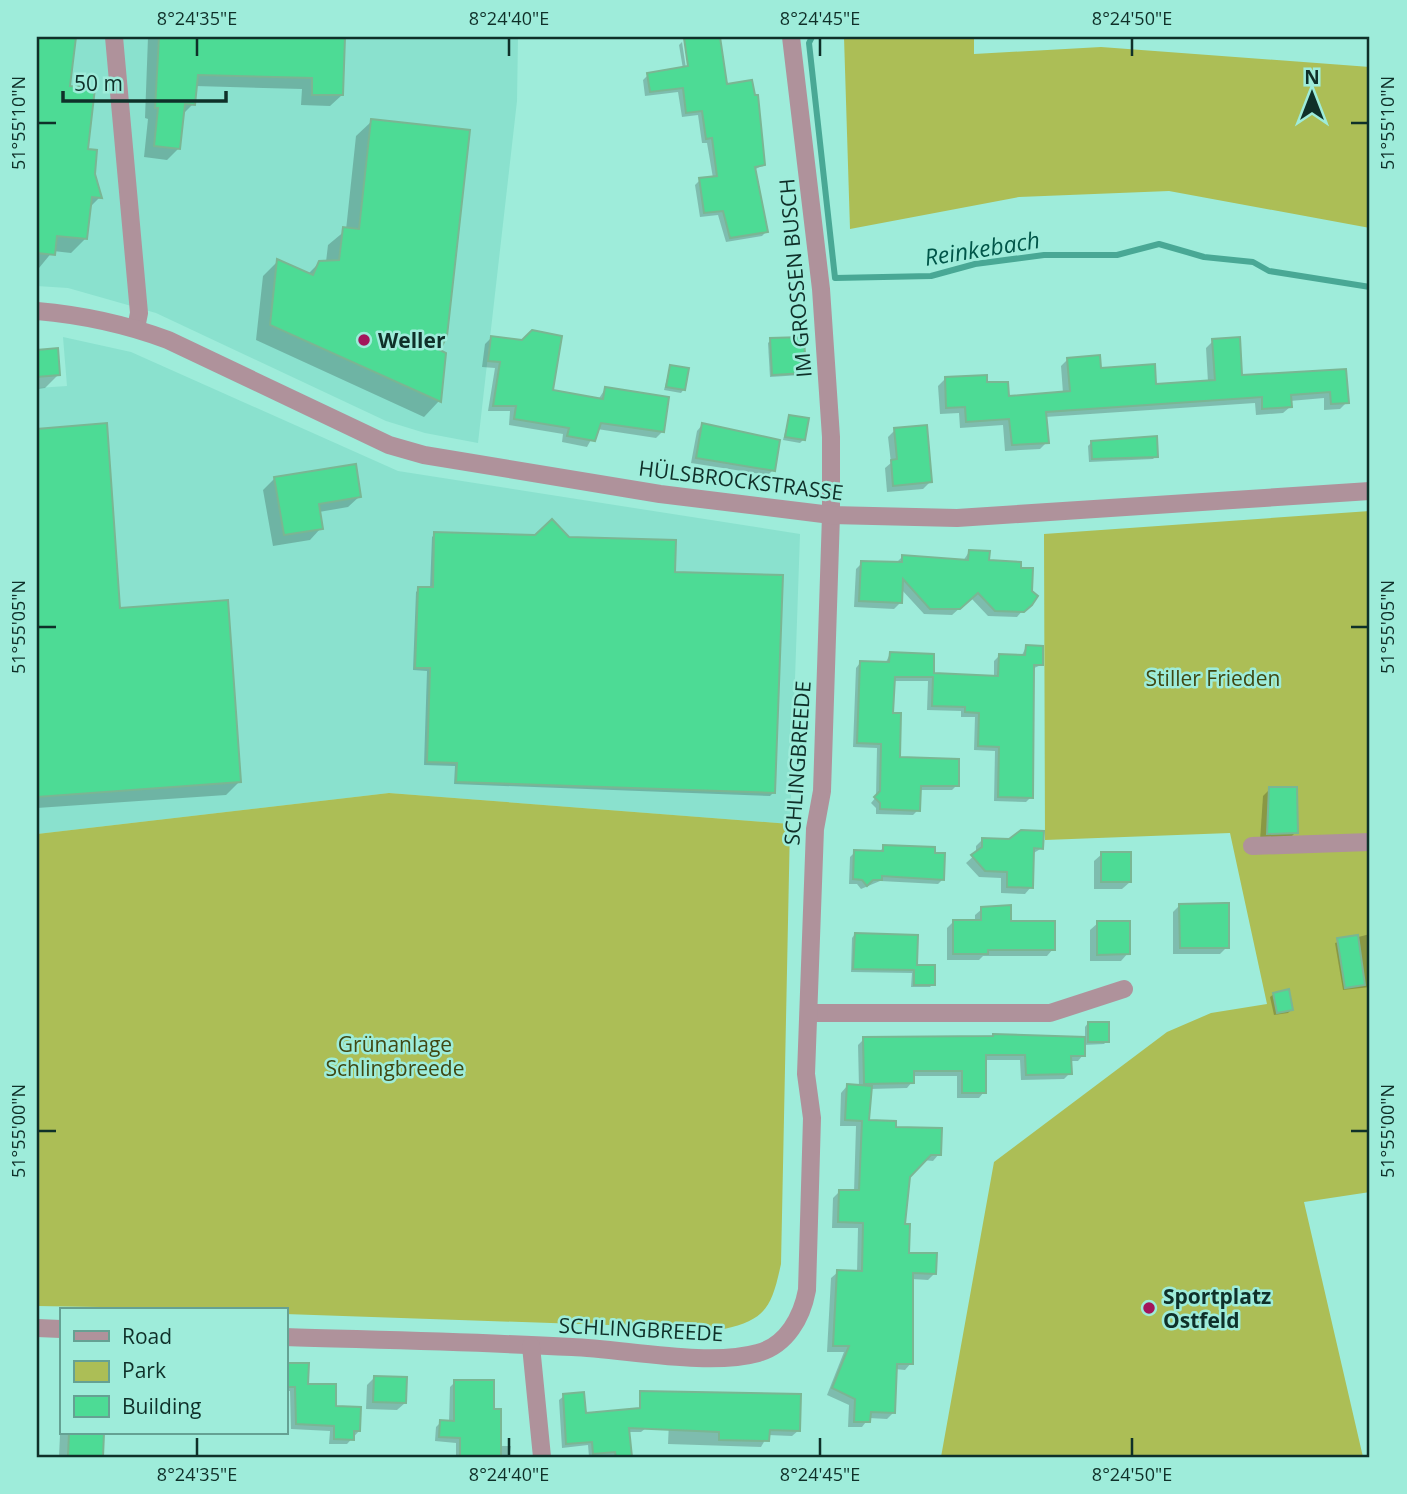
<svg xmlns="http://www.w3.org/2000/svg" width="1407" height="1494" viewBox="0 0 1407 1494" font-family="'Open Sans',sans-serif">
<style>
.built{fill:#8ae1ce}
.green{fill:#acbe56}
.shadow{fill:#0003}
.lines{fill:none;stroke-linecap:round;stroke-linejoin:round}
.stream{stroke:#49a895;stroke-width:6}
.building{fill:#4ddb95;stroke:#7ab693;stroke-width:2}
.minor{stroke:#af929b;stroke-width:18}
.tertiary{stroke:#af929b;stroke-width:18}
.ticks{fill:none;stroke:#0f3029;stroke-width:2.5}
.poi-dot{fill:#a3155b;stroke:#9eecda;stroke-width:2.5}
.labels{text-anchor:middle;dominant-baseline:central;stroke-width:5;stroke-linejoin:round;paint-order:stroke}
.street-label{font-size:21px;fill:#0f3029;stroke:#9eecda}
.poi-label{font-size:21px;font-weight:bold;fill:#0f3029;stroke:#9eecda;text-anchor:start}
.park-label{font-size:21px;fill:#3f4712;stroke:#9eecda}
.water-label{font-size:23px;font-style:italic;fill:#005649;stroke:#9eecda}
.neatline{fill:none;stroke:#0f3029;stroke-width:2.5}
.ticks-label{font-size:18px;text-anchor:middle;fill:#0f3029}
</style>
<rect width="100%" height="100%" fill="#9eecda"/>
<!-- built -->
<g class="built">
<polygon points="37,37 518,37 517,101 478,443 425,433 386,421 156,313 68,288 37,286"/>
<polygon points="63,337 131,352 398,471 800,534 790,824 389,793 37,834 37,388 67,386"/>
</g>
<!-- green -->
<g class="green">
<polygon points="844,37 974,37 974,54 1101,47 1370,67 1370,228 1169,191 1019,197 850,229"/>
<polygon points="1370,511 1370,1192 1304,1202 1363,1457 941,1457 994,1162 1167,1032 1211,1013 1267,1004 1230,833 1045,840 1044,534"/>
<path d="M389,793L790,824L781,1264C772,1305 767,1320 724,1329L285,1314V1310L37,1306V834Z"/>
</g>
<!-- shadow -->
<g class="shadow">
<polygon points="37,37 74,37 68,87 100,197 89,208 85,239 71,253 53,251 39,268"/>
<polygon points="148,37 343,37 342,95 330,106 301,105 302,89 195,86 193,104 182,115 178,149 167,160 144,157 148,119 145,118"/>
<polygon points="705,37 718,37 726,86 763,165 754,170 766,232 762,236 726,242 718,215 700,217 695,185 700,180 713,178 707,143 702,143 698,115 682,117 678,92 645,96 643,80 648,75 683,69 679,45 682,42 687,75 691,75 686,41 683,41"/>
<polygon points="372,121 438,351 445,354 439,401 424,417 256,340 263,276 278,261 308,274 320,262 326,262 328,245 346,230 356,136"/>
<polygon points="491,338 551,392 598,400 605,389 662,432 656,438 597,429 587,447 562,442 563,434 509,425 510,411 488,411 495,368 482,367 485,344"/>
<polygon points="771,340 804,372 801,375 770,377 768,343"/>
<polygon points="1213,341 1241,377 1345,371 1347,402 1340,409 1324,410 1324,398 1290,401 1290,407 1283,413 1256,415 1255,403 1045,417 1047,442 1040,449 1005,451 1003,425 960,428 959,413 940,414 938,386 945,379 986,384 1008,398 1063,393 1061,366 1068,359 1154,386 1208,382 1206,348"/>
<polygon points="56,350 58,375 45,388 37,389 37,351"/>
<polygon points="670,367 684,389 681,393 664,390"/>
<polygon points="1370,392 1370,431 1367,395"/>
<polygon points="789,417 803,440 800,443 783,440"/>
<polygon points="106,425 119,610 240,781 226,795 37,808 37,430"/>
<polygon points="702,425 773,470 768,475 691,463 697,431"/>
<polygon points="895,430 930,482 923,489 887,492 885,468 891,463 888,437"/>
<polygon points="1092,442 1156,456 1153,459 1089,462 1088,446"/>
<polygon points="274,479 360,496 348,507 319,512 321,528 310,540 273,546 263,490"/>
<polygon points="435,534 568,538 673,574 774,792 770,796 454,784 455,766 424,765 427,671 413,670 416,592 419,589 430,589 432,537"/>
<polygon points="969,552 988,562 1019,569 1030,592 1023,610 1017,617 988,616 971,598 952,615 924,614 901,589 900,603 894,609 854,607 856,569 862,563 897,562 903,556 963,561"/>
<polygon points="1026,647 1041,665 1032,669 1031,797 1026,802 994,801 995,751 974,750 975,717 961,717 961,711 927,710 928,681 893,681 892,715 898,759 957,785 952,790 919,790 918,810 913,815 876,814 876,808 871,803 876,797 877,748 853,747 856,668 860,663 885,664 890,654 932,675 994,678 994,661 999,656 1021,657"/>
<polygon points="1270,789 1296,832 1288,840 1260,841 1263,796"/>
<polygon points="982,840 1042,848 1032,854 1031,887 1025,894 1001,893 1001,878 979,877 966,863 976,854 976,846"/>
<polygon points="884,847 943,879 938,884 880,881 861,889 857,884 849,884 850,857 855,852 878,853"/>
<polygon points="1102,854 1130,882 1122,889 1094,889 1094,861"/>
<polygon points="1180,905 1227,947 1220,954 1173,954 1173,912"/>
<polygon points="982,909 1010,923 1053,949 1047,956 983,956 979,960 947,960 947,928 954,921 975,921 975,915"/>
<polygon points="1098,923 1128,953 1121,961 1090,961 1090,930"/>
<polygon points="855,934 916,967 933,984 930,987 911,987 912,973 851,972 852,938"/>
<polygon points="1370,934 1370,987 1343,990 1335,943"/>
<polygon points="1274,994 1292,1009 1288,1013 1274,1015 1270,997"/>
<polygon points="1088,1023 1107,1041 1104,1044 1083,1045 1083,1055 1078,1061 1070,1061 1070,1073 1064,1079 1021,1080 1020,1060 985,1060 984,1092 979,1098 957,1098 957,1076 912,1076 912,1082 907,1088 870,1089 867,1122 895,1128 939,1154 933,1161 923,1160 909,1176 903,1225 907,1254 935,1273 928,1280 912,1279 911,1363 905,1370 895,1369 894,1412 887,1419 869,1418 862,1427 848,1427 849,1405 827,1395 844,1352 827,1352 831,1278 838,1272 857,1272 858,1228 832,1228 833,1198 840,1191 854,1192 856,1126 840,1126 841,1093 847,1086 859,1087 858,1045 864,1039 1013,1035 1013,1038 1085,1039 1085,1027"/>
<polygon points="287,1365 359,1431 347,1444 329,1444 330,1431 291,1429 290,1391 285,1391"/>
<polygon points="374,1378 405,1403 397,1410 366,1409 367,1385"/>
<polygon points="455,1382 492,1410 499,1446 511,1446 509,1457 456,1457 456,1443 435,1441 436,1427 441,1422 449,1422 450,1387"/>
<polygon points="564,1396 585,1415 646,1428 641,1432 628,1432 631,1457 589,1457 588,1445 562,1448 559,1400"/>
<polygon points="670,1400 799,1430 792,1436 768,1435 761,1447 668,1444"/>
<polygon points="61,1412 61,1433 103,1433 102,1457 59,1457"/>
</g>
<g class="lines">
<!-- stream -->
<polyline class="stream" points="812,37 809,43 835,278 931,276 975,264 1044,255 1117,255 1159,244 1204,257 1253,262 1269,271 1370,287"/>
</g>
<!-- building -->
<g class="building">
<polygon points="37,37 76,37 70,86 95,88 88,149 97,150 95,174 102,198 92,197 87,239 57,236 55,255 37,253"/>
<polygon points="159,37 345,37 343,95 312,95 312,78 198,75 195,105 185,104 180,149 154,146 158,108 155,108"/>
<polygon points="720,37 727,84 752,80 755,95 758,95 765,165 755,167 768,232 730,238 723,211 704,213 699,178 717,176 712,138 706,139 702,111 686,113 683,88 650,92 647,73 688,66 684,38"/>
<polygon points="371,119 470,130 447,336 440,350 446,353 441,402 270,325 277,259 313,275 319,261 339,260 343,227 359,229"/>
<polygon points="532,330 562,336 553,390 603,399 605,387 669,397 664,432 601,423 595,441 567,436 569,428 514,419 516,406 493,406 500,362 488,361 491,336 522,340"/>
<polygon points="804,337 806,373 772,375 770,338"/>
<polygon points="1240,337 1242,375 1346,369 1349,403 1331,404 1330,392 1291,395 1292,407 1262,409 1262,397 1046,412 1049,443 1012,445 1009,419 966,422 965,407 946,408 945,377 987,375 987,382 1008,382 1009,396 1070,391 1067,358 1100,355 1101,368 1155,364 1156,384 1215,380 1212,339"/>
<polygon points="58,348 60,375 37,377 37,350"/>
<polygon points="670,365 689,368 685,390 666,387"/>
<polygon points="789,415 809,418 805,440 785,437"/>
<polygon points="107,423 120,608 228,600 241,782 37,797 37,429"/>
<polygon points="702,423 780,440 775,471 696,458"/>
<polygon points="927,425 932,482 893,486 891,460 897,459 894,428"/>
<polygon points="1157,436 1158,457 1092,459 1091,441"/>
<polygon points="356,464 361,497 319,504 323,529 284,535 274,477"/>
<polygon points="552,519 569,537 676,540 675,572 783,575 775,793 456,782 457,763 427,762 430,668 415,668 418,587 433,587 434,532 535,535"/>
<polygon points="969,550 990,551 989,560 1021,562 1021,568 1033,568 1032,591 1038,596 1032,605 1024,612 995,611 978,593 960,609 930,609 903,579 902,603 859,601 861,561 902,562 902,555 968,560"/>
<polygon points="1026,645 1043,646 1043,665 1034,665 1033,798 998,797 999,747 978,746 979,713 965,712 965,707 932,706 933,677 895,677 893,713 901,713 900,757 959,759 959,786 921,786 920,811 880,809 880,803 874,797 880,791 881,744 857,743 860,661 889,662 890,652 934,654 934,673 998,676 999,654 1025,655"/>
<polygon points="1269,787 1297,787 1298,833 1267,834"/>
<polygon points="1021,830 1044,831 1043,849 1034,848 1033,888 1007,887 1007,872 985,871 971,855 982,847 982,838 1009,839"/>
<polygon points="883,845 935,847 935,853 945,853 944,880 882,876 882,880 873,880 867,886 862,880 853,879 854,850 883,851"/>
<rect x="1101" y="852" width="30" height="30"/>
<polygon points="1225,903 1229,903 1229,948 1180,948 1179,904"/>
<polygon points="1011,905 1011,921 1055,921 1055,950 988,950 988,954 953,954 953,920 981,920 981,907"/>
<polygon points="1097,921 1130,921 1130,954 1097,955"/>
<polygon points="855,933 918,935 917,965 935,965 935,985 914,985 914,970 853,969"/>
<polygon points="1358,935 1365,985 1345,988 1337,938"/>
<polygon points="1289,989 1293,1010 1277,1013 1273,993"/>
<rect x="1088" y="1022" width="21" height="20"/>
<polygon points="993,1034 1085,1037 1085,1056 1071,1056 1072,1074 1026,1075 1025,1055 986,1055 986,1093 962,1093 962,1071 914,1071 914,1083 864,1084 863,1037 993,1036"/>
<polygon points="847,1084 872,1086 869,1120 896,1121 896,1127 942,1128 941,1155 931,1155 910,1177 905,1224 910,1224 909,1253 937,1253 936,1274 913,1273 913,1364 897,1364 895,1413 871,1412 870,1422 854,1422 855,1399 832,1388 849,1346 833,1346 837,1270 862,1271 863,1223 838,1222 839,1190 859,1190 862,1121 845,1120"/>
<polygon points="286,1363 309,1363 308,1384 336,1384 336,1406 361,1407 360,1431 354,1431 354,1440 334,1439 334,1426 296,1424 295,1387 286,1387"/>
<polygon points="374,1376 407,1377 406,1403 373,1402"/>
<polygon points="454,1380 494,1380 494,1409 501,1409 501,1457 460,1457 460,1438 439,1437 440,1420 454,1421"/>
<polygon points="640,1391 801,1394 800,1431 770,1430 769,1441 719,1440 719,1432 629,1428 632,1457 616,1457 615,1452 593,1454 592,1442 566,1444 563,1394 584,1392 586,1413 640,1408"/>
<polygon points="69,1433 104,1433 103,1457 68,1457"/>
</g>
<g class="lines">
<!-- minor -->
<g class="minor">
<polyline points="114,37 139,313 136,328"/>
<polyline points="1252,846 1370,842"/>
<polyline points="809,1013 1050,1013 1124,989"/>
<polyline points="37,1328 61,1329"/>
<path d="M285,1337C381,1340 477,1342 572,1347C625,1349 708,1367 758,1353C787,1345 802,1317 807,1290L812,1118L806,1074L815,829L822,791L831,515V437L821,289L791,37"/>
<polyline points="531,1346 542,1457"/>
</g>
<!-- tertiary -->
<path class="tertiary" d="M37,311C83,315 125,324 168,340L389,445L424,455L660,494L831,515L957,518L1370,491"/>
</g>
<!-- ticks -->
<path class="ticks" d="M197,38V56M509,38V56M820,38V56M1132,38V56M38,123H56M1351,123H1368M38,627H56M1351,627H1368M38,1131H56M1351,1131H1368M197,1438V1456M509,1438V1456M820,1438V1456M1132,1438V1456"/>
<!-- markers -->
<g class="poi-dot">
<circle cx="364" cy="340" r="7"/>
<circle cx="1149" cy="1308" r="7"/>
</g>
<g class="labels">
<!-- street labels -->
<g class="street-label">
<text transform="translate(795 278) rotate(-95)">IM GROSSEN BUSCH</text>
<text transform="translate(741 480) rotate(7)">HÜLSBROCKSTRASSE</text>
<text transform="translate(797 763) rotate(-86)">SCHLINGBREEDE</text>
<text transform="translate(641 1329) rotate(3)">SCHLINGBREEDE</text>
</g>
<!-- poi labels -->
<g class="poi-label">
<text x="378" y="340">Weller</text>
<text x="1163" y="1296">Sportplatz<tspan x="1163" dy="24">Ostfeld</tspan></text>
</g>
<!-- park labels -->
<g class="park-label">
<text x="1213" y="678">Stiller Frieden</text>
<text x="395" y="1044">Grünanlage<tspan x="395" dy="24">Schlingbreede</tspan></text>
</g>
<!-- water labels -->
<g class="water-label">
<text transform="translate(982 248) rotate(-9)">Reinkebach</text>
</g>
</g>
<!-- border -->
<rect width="1407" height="1494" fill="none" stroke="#9eecda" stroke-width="77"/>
<!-- legend -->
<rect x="60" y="1308" width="228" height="126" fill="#9eecda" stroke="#65a193" stroke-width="2"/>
<rect x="74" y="1331" width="35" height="10" fill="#af929b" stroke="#65a193" stroke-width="2"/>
<text x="122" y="1344" font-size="21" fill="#0f3029">Road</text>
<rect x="74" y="1361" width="35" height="21" fill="#acbe56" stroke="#65a193" stroke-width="2"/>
<text x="122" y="1378" font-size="21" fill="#0f3029">Park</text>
<rect x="74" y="1396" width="35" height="21" fill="#4ddb95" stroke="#65a193" stroke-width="2"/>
<text x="122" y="1414" font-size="21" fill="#0f3029">Building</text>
<!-- north arrow -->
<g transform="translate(1312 94)" stroke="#9eecda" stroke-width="5" paint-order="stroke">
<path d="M0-5L12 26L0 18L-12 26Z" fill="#0f3029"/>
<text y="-10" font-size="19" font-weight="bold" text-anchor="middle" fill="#0f3029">N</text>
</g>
<!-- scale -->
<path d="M63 91v10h163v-10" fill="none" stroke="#0f3029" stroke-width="3.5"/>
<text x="74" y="91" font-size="21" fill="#0f3029" stroke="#9eecda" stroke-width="5" paint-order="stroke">50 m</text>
<rect x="38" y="38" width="1330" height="1418" class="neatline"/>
<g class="ticks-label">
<text x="197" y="25">8°24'35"E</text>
<text x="509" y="25">8°24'40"E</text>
<text x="820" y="25">8°24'45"E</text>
<text x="1132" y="25">8°24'50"E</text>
<text transform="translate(19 123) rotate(-90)" y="6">51°55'10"N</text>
<text transform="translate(1388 123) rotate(-90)" y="6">51°55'10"N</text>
<text transform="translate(19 627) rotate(-90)" y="6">51°55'05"N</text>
<text transform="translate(1388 627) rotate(-90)" y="6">51°55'05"N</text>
<text transform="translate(19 1131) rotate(-90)" y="6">51°55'00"N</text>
<text transform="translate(1388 1131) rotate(-90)" y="6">51°55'00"N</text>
<text x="197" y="1481">8°24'35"E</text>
<text x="509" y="1481">8°24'40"E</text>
<text x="820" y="1481">8°24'45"E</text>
<text x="1132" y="1481">8°24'50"E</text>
</g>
</svg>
